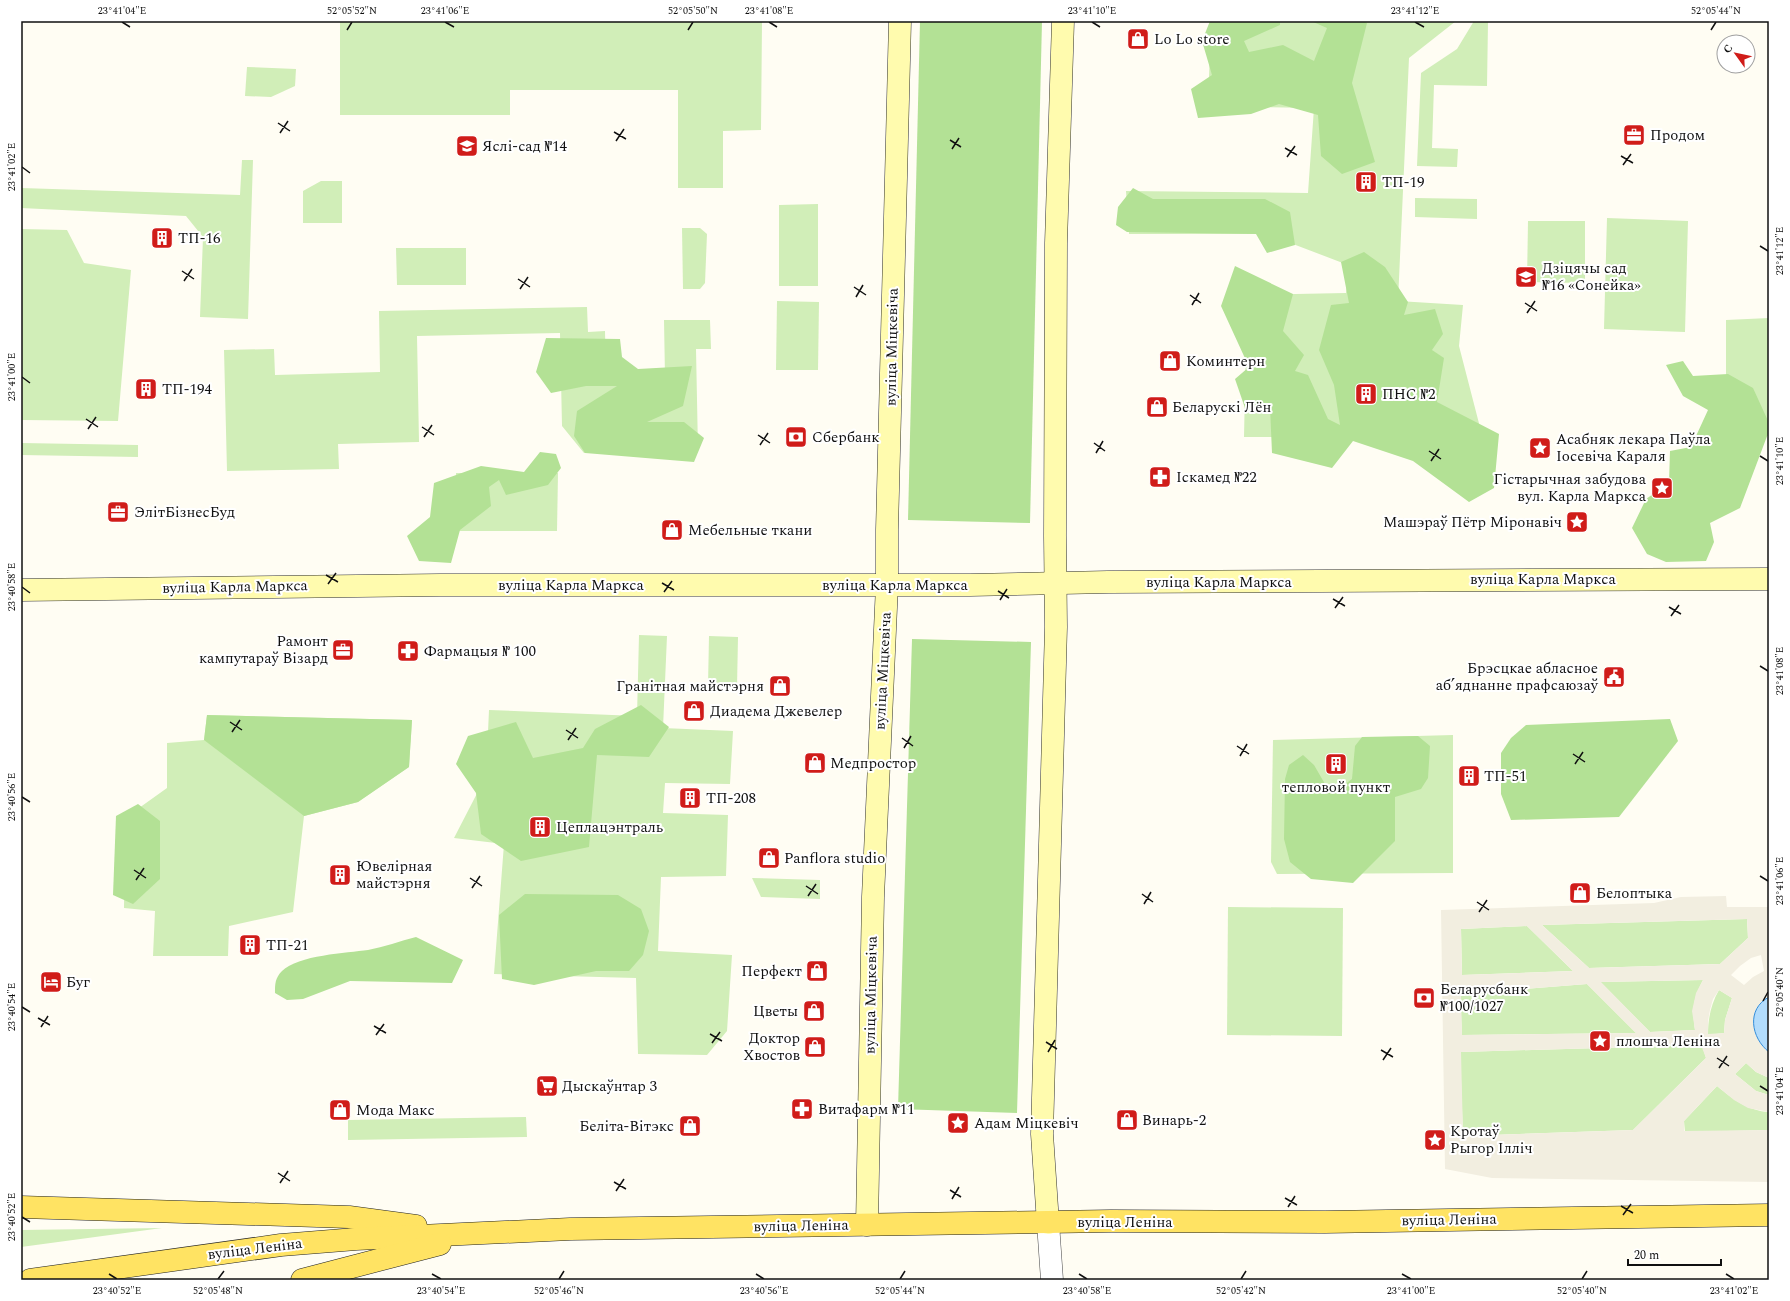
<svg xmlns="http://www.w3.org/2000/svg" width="1790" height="1301" viewBox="0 0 1790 1301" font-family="Spectral,serif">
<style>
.green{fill:#d1eeb8}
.forest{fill:#b3e195}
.plaza{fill:#f2eee0;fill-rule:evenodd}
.water{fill:#b2dcfc;stroke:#328ddb}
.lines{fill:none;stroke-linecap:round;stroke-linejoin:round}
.minor-casing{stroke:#434343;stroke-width:23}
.secondary-casing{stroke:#323232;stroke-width:23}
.primary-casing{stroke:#212121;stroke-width:23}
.minor{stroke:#fff;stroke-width:22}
.secondary{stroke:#fffbae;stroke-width:22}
.primary{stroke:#ffe363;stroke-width:22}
.ticks{fill:none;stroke:#101010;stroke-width:1.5}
.labels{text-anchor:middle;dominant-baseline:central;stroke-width:4;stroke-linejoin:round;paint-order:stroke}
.poi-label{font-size:15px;fill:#101010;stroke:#fff;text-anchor:start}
.street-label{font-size:15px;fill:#101010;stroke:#fff}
.neatline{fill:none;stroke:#101010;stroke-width:1.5}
.ticks-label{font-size:10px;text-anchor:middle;fill:#101010}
</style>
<rect width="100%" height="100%" fill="#fffdf3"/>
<!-- green -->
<g class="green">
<polygon points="340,21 762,21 761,130 723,131 723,188 678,188 678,90 510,90 510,115 340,115"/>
<polygon points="1211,21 1362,21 1368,22 1368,21 1456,21 1409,58 1398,301 1463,305 1459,346 1490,466 1416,437 1244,437 1247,295 1346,293 1348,265 1267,234 1129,234 1126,191 1308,193 1314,108 1208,106"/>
<polygon points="1474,21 1488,22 1487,86 1434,85 1432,148 1458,149 1457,167 1417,166 1421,73 1457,49"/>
<polygon points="247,67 296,69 295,86 271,97 245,96"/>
<polygon points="242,160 253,160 248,319 200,317 203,237 186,216 21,208 21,188 240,195"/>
<polygon points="321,181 342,181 342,223 303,223 303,191"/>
<polygon points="1415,198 1477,199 1477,219 1415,217"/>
<polygon points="818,204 818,286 779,286 779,205"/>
<polygon points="1607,218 1688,221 1685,332 1604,329"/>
<polygon points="1528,221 1585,221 1585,283 1527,282"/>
<polygon points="682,228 700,228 707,234 705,283 700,289 683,289"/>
<polygon points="21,229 67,230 84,263 131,270 118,421 21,420"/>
<polygon points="396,248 466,248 466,285 397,285"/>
<polygon points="777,301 819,302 818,370 776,370"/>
<polygon points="587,307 588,332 605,331 606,379 665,377 664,320 710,320 711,349 696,349 698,450 584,453 562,426 560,333 417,336 419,442 338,444 339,469 227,471 224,350 274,349 275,375 380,372 379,311"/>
<polygon points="1769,318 1769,436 1726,436 1726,320"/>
<polygon points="21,443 138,445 138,457 21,455"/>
<polygon points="456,473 558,473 557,531 455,531"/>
<polygon points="639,635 667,636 663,728 733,731 730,784 665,783 663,813 728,815 726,876 661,877 658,951 732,955 727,1031 707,1055 638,1054 636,978 494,974 504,844 454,838 486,776 489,710 637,716"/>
<polygon points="709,636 738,637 737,687 708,686"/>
<polygon points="207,715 412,720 409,767 358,802 304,816 293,912 229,926 228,956 153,956 155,911 124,908 125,818 167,788 167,743 204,740"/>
<polygon points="1453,735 1453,873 1277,874 1271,862 1273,740"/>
<polygon points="752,878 820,880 820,899 761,897"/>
<polygon points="1228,907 1343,908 1342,1036 1227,1035"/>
<polygon points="1747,919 1748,938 1720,964 1589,968 1542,925"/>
<polygon points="1527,926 1573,971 1462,975 1461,929"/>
<path d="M1703,980C1693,999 1692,1009 1695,1030L1650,1032L1600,982Z"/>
<polygon points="1587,984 1636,1033 1462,1035 1460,994"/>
<path d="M1719,990L1732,998L1725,1020L1724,1033L1708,1035C1708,1018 1711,1004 1719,990Z"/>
<polygon points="1702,1045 1706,1058 1633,1130 1463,1136 1460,1052"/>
<polygon points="1746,1063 1756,1072 1769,1078 1769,1095 1756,1091 1735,1074"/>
<path d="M1717,1086C1733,1099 1748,1111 1769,1112V1130L1685,1132L1684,1121Z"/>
<polygon points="526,1117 527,1137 348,1140 348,1120"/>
<polygon points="162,1228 21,1247 21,1230"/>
</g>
<!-- forest -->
<g class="forest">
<polygon points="920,21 1042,21 1030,523 908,520"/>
<polygon points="1210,21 1280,21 1280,25 1244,41 1249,52 1283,45 1314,61 1327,28 1311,21 1363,21 1367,23 1352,83 1375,162 1342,174 1321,156 1318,115 1279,104 1251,114 1198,118 1191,89 1212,75 1202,41"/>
<polygon points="1133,188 1153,199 1265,199 1290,212 1295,245 1267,253 1256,234 1127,232 1116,225 1118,207"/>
<polygon points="1364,252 1385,267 1408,302 1404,315 1435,309 1443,334 1432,350 1444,358 1437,402 1499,434 1494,488 1469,502 1413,461 1353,441 1332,468 1272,453 1270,407 1246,411 1235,379 1249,367 1221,306 1235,266 1293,294 1283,331 1304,355 1295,371 1308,375 1328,419 1340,425 1334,385 1319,350 1331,305 1349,303 1341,262"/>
<polygon points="546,338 620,339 622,357 638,369 692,366 683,406 647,422 684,422 704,438 694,462 585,453 574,436 577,411 617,386 586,386 551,393 536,372"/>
<polygon points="1683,361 1693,376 1728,374 1753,388 1769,423 1769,431 1740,508 1710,523 1714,542 1706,561 1666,562 1647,554 1632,528 1646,499 1669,483 1670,451 1691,447 1708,410 1683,396 1666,365"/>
<polygon points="540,452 556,454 561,468 548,485 506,495 499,480 489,487 491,506 460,530 451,563 419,561 407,536 430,517 434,483 481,466 524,472"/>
<polygon points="912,639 1031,642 1017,1113 898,1109"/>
<polygon points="641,705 669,727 649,757 597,755 589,847 521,861 481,834 476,793 456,764 468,736 516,722 533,758 583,748 595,729"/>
<polygon points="207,715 412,720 409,767 358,802 304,816 204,740"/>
<polygon points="1670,719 1678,741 1619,817 1511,820 1501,794 1501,753 1511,738 1526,725"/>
<polygon points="1418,736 1430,746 1428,778 1421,789 1395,797 1395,841 1353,883 1311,879 1290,862 1284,839 1285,779 1289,765 1303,755 1314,765 1325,784 1344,785 1352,779 1355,746 1362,737"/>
<polygon points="138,804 160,821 160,879 133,904 113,895 116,816"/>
<polygon points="525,894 618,895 641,909 649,931 643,955 629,971 596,971 534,985 502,979 499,915"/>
<path d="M416,937L463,960L452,983L350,981L303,999L287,1000L275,993C275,984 275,978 282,971C298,955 347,953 368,950C384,947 400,941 416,937Z"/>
</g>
<!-- plaza -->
<path class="plaza" d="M1726,896L1727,907H1769V997L1766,998L1762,1046L1769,1052V1078L1756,1072L1746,1063L1735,1074L1756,1091L1769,1095V1112L1748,1108L1734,1100L1717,1086L1684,1121V1131L1769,1130V1182L1492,1178L1445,1169L1441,910L1654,903L1681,897ZM1747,919L1748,938L1720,964L1589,968L1542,925ZM1527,926L1573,971L1462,975L1461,929ZM1761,955L1764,971L1753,977L1744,985L1731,975L1740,966L1751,958ZM1703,980L1696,993L1692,1011L1695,1030L1650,1032L1601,982ZM1587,984L1636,1033L1462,1035L1461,994ZM1719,990L1732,998L1725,1020L1724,1033L1708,1034V1021L1710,1010L1713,999ZM1701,1045L1706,1058L1633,1130L1463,1136L1461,1052Z"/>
<!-- water -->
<path class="water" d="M1769,997V1052C1751,1038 1746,1009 1769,997Z"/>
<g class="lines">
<!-- minor casing -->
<g class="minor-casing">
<polyline id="minor" points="1048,1223 1052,1280"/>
</g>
<!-- secondary casing -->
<g class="secondary-casing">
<g id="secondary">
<polyline points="21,590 440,585 970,585 1108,582 1769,579"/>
<polyline points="1048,1223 1042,1134 1056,627 1055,536 1056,243 1063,21"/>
<polyline points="867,1225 873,897 887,585 887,530 900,21"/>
</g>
</g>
<!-- primary casing -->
<g class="primary-casing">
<g id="primary">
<polyline points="21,1207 349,1217 416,1226"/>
<polyline points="30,1280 281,1245 356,1239 570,1229 1111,1221 1325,1222 1769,1215"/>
<polyline points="302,1280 440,1244"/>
</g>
</g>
<!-- minor -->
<use href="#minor" class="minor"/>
<!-- secondary -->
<use href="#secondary" class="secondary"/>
<!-- primary -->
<use href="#primary" class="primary"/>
</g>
<!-- ticks -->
<path class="ticks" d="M122,22L130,27M445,22L454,27M769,22L777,27M1092,22L1100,27M1415,22L1424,27M347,30L352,22M688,30L693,22M1711,30L1716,22M278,123L290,131M614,132L626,139M280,133L288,121M950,140L961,147M616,141L624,129M1285,148L1297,155M952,149L959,138M1621,156L1633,163M1287,157L1295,146M1623,165L1631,154M22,167L30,173M1760,246L1768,251M182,271L194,279M518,279L530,287M184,281L192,269M854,287L866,295M520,289L528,277M1190,295L1201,303M856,297L863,285M1525,303L1537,311M1192,305L1199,293M1527,313L1535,301M22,377L30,383M86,419L98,427M422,427L434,435M88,429L96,417M758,435L770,443M424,437L432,425M1094,443L1105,451M760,445L768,433M1429,451L1441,459M1096,453L1103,441M1760,456L1768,461M1431,461L1439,449M326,575L338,582M662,583L674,590M328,584L336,573M22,587L30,593M998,591L1009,598M664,592L672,581M1333,599L1345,606M1000,600L1007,589M1669,607L1681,614M1335,608L1343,597M1671,616L1679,605M1760,666L1768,671M230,722L242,730M566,730L578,738M232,732L240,720M902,738L913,746M568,740L576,728M1237,746L1249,754M904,748L911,736M1573,754L1585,762M1240,756L1247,744M1575,764L1583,752M22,797L30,802M134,870L146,878M1760,876L1768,881M470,878L482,886M136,880L144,868M806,886L818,894M472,888L480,876M1142,894L1153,902M808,896L816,884M1477,902L1489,910M1144,904L1151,892M1479,912L1487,900M1763,1001L1768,992M22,1007L30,1012M38,1018L50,1025M374,1026L386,1033M41,1027L48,1016M710,1034L722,1041M376,1035L384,1024M1046,1042L1057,1049M712,1043L720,1032M1381,1050L1393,1057M1048,1052L1055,1040M1717,1058L1729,1066M1383,1060L1391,1048M1719,1068L1727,1056M1760,1086L1768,1091M278,1173L290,1181M614,1182L626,1189M280,1183L288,1171M950,1190L961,1197M616,1191L624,1179M1285,1198L1297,1205M952,1199L959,1187M1621,1206L1633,1213M1288,1207L1295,1196M1623,1215L1631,1204M22,1217L30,1222M109,1274L117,1279M432,1274L441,1279M756,1274L764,1279M1079,1274L1087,1279M1402,1274L1411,1279M1726,1274L1734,1279M218,1279L224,1271M559,1279L564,1271M900,1279L905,1271M1241,1279L1246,1271M1582,1279L1587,1271"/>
<!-- icons -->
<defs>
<g id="shop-square" transform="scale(1.15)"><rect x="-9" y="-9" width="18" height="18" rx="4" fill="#d01c19" stroke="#fff"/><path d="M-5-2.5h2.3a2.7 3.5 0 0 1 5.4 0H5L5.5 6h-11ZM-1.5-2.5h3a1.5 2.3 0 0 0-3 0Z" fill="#fff"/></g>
<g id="office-square" transform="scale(1.15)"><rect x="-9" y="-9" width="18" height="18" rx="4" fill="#d01c19" stroke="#fff"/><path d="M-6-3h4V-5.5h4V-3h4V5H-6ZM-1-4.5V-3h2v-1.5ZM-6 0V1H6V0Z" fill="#fff"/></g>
<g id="school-square" transform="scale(1.15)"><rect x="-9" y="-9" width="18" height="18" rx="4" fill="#d01c19" stroke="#fff"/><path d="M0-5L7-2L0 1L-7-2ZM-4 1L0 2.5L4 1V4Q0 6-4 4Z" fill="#fff"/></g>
<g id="building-square" transform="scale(1.15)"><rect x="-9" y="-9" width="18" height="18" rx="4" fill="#d01c19" stroke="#fff"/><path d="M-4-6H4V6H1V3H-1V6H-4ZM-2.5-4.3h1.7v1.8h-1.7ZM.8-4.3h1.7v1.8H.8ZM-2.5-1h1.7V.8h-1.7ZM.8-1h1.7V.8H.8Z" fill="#fff"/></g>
<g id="bank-square" transform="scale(1.15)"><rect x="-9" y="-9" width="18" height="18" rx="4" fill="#d01c19" stroke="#fff"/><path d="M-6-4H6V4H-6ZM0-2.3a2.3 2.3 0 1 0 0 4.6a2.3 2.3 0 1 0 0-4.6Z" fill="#fff"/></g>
<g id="sight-square" transform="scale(1.15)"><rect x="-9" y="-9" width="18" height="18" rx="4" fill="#d01c19" stroke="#fff"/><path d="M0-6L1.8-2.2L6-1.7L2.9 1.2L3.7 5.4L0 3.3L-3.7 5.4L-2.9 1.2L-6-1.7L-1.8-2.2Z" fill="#fff"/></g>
<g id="pharmacy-square" transform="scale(1.15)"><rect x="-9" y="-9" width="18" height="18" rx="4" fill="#d01c19" stroke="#fff"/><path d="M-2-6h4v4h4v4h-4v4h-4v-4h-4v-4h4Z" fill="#fff"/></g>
<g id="civic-square" transform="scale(1.15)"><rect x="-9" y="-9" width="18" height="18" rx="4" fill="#d01c19" stroke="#fff"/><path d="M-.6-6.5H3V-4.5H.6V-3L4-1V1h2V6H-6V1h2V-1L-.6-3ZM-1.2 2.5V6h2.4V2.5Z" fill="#fff"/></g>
<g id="hotel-square" transform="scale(1.15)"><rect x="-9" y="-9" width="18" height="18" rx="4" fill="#d01c19" stroke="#fff"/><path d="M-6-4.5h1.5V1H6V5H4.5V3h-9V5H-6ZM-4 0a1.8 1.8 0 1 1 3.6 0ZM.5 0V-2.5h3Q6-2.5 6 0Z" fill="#fff"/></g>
<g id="supermarket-square" transform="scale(1.15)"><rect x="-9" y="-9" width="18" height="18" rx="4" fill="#d01c19" stroke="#fff"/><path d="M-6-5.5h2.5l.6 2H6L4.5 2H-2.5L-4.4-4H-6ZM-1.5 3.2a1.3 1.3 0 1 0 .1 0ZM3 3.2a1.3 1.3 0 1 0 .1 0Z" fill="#fff"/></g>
</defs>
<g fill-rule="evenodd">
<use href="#shop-square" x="1138" y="39"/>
<use href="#office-square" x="1634" y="135"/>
<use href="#school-square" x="467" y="146"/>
<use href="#building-square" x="1366" y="182"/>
<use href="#building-square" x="162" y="238"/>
<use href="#school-square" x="1526" y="277"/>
<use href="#shop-square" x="1170" y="361"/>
<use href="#building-square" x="146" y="389"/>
<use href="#building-square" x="1366" y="394"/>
<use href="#shop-square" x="1157" y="407"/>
<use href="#bank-square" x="796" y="437"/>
<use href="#sight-square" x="1540" y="448"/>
<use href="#pharmacy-square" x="1160" y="477"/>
<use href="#sight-square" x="1662" y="488"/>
<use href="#office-square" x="118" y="512"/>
<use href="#sight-square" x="1577" y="522"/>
<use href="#shop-square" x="672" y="530"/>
<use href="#office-square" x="343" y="650"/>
<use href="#pharmacy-square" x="408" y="651"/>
<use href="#civic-square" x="1614" y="677"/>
<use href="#shop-square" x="780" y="686"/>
<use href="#shop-square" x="694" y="711"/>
<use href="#shop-square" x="815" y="763"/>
<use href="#building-square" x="1336" y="764"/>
<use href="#building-square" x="1469" y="776"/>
<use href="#building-square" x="690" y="798"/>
<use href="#building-square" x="540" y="827"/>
<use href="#shop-square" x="769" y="858"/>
<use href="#building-square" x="340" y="875"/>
<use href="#shop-square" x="1580" y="893"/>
<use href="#building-square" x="250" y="945"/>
<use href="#shop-square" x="817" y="971"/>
<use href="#hotel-square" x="51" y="982"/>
<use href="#bank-square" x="1424" y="998"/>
<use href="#shop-square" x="814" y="1011"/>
<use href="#sight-square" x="1600" y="1041"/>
<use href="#shop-square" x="815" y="1047"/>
<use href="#supermarket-square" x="547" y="1086"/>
<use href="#pharmacy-square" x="802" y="1109"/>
<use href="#shop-square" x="340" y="1110"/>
<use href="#shop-square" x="1127" y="1120"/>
<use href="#sight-square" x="958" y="1123"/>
<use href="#shop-square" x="690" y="1126"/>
<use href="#sight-square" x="1435" y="1140"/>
</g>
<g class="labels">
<!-- poi labels -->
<g class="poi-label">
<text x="1154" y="39">Lo Lo store</text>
<text x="1650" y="135">Продом</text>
<text x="482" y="146">Яслі-сад №14</text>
<text x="1382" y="182">ТП-19</text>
<text x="178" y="238">ТП-16</text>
<text x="1542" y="268">Дзіцячы сад<tspan x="1542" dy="17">№16 «Сонейка»</tspan></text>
<text x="1186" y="361">Коминтерн</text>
<text x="162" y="389">ТП-194</text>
<text x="1382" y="394">ПНС №2</text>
<text x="1172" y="407">Беларускi Лён</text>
<text x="812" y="437">Сбербанк</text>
<text x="1556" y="439">Асабняк лекара Паўла<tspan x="1556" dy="17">Іосевіча Караля</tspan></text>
<text x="1176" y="477">Іскамед №22</text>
<text x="1646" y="479" text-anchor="end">Гістарычная забудова<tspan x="1646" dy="17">вул. Карла Маркса</tspan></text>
<text x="134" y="512">ЭлітБізнесБуд</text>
<text x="1562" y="522" text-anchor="end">Машэраў Пётр Міронавіч</text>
<text x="688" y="530">Мебельные ткани</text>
<text x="328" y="641" text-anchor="end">Рамонт<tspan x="328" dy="17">кампутараў Візард</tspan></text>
<text x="424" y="651">Фармацыя № 100</text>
<text x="1598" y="668" text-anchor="end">Брэсцкае абласное<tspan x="1598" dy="17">абʼяднанне прафсаюзаў</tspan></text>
<text x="764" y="686" text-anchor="end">Гранітная майстэрня</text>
<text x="710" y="711">Диадема Джевелер</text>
<text x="830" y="763">Медпростор</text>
<text x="1484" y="776">ТП-51</text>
<text x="1336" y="787" text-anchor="middle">тепловой пункт</text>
<text x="706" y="798">ТП-208</text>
<text x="556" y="827">Цеплацэнтраль</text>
<text x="784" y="858">Panflora studio</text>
<text x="356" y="866">Ювелірная<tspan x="356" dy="17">майстэрня</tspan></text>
<text x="1596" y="893">Белоптыка</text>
<text x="266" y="945">ТП-21</text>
<text x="802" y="971" text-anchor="end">Перфект</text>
<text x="66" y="982">Буг</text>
<text x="1440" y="989">Беларусбанк<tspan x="1440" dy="17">№100/1027</tspan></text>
<text x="798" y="1011" text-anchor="end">Цветы</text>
<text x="800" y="1038" text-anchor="end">Доктор<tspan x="800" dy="17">Хвостов</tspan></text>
<text x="1616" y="1041">плошча Леніна</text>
<text x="562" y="1086">Дыскаўнтар 3</text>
<text x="818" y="1109">Витафарм №11</text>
<text x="356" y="1110">Мода Макс</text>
<text x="1142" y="1120">Винарь-2</text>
<text x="974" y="1123">Адам Міцкевіч</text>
<text x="674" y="1126" text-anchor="end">Беліта-Вітэкс</text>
<text x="1450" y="1131">Кротаў<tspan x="1450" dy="17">Рыгор Ілліч</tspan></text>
</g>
<!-- street labels -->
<g class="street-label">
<text transform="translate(892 347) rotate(-89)">вуліца Міцкевіча</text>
<text x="1543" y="579">вуліца Карла Маркса</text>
<text x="1219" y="582">вуліца Карла Маркса</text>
<text x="571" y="585">вуліца Карла Маркса</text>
<text x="895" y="585">вуліца Карла Маркса</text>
<text transform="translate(235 587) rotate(-1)">вуліца Карла Маркса</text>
<text transform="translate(883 671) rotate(-87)">вуліца Міцкевіча</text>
<text transform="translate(871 995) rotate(-89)">вуліца Міцкевіча</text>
<text transform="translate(1449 1220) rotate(-1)">вуліца Леніна</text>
<text x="1125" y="1222">вуліца Леніна</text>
<text transform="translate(801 1226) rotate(-1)">вуліца Леніна</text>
<text transform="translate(255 1249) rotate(-7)">вуліца Леніна</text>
</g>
</g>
<!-- border -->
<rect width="1790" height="1301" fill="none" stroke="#ffffff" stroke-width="44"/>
<!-- north arrow -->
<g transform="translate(1736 54) rotate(303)"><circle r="19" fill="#ffffff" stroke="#9f9f9f"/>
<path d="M0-3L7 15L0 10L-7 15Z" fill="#d01c19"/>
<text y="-6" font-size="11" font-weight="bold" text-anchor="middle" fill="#101010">С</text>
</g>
<!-- scale -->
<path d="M1628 1259v6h93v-6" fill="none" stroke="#101010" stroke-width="2"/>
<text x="1634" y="1259" font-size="12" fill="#101010" stroke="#ffffff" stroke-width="3" paint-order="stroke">20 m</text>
<rect x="22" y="22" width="1746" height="1257" class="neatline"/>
<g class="ticks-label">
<text x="122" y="14">23°41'04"E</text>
<text x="352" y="14">52°05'52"N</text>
<text x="445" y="14">23°41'06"E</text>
<text x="693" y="14">52°05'50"N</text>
<text x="769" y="14">23°41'08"E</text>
<text x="1092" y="14">23°41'10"E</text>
<text x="1415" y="14">23°41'12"E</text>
<text x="1716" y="14">52°05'44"N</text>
<text transform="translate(11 167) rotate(-90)" y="4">23°41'02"E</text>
<text transform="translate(1779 251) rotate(-90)" y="4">23°41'12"E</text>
<text transform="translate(11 377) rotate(-90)" y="4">23°41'00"E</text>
<text transform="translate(1779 461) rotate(-90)" y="4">23°41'10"E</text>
<text transform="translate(11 587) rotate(-90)" y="4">23°40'58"E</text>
<text transform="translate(1779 671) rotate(-90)" y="4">23°41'08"E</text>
<text transform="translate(11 797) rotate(-90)" y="4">23°40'56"E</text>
<text transform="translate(1779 881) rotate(-90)" y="4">23°41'06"E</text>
<text transform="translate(1779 992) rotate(-90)" y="4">52°05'40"N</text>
<text transform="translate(11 1007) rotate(-90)" y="4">23°40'54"E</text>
<text transform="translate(1779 1091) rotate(-90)" y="4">23°41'04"E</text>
<text transform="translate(11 1217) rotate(-90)" y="4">23°40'52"E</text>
<text x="117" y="1294">23°40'52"E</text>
<text x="218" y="1294">52°05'48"N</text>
<text x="441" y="1294">23°40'54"E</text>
<text x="559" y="1294">52°05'46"N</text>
<text x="764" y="1294">23°40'56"E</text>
<text x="900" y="1294">52°05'44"N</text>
<text x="1087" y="1294">23°40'58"E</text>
<text x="1241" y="1294">52°05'42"N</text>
<text x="1411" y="1294">23°41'00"E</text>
<text x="1582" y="1294">52°05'40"N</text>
<text x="1734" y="1294">23°41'02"E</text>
</g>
</svg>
